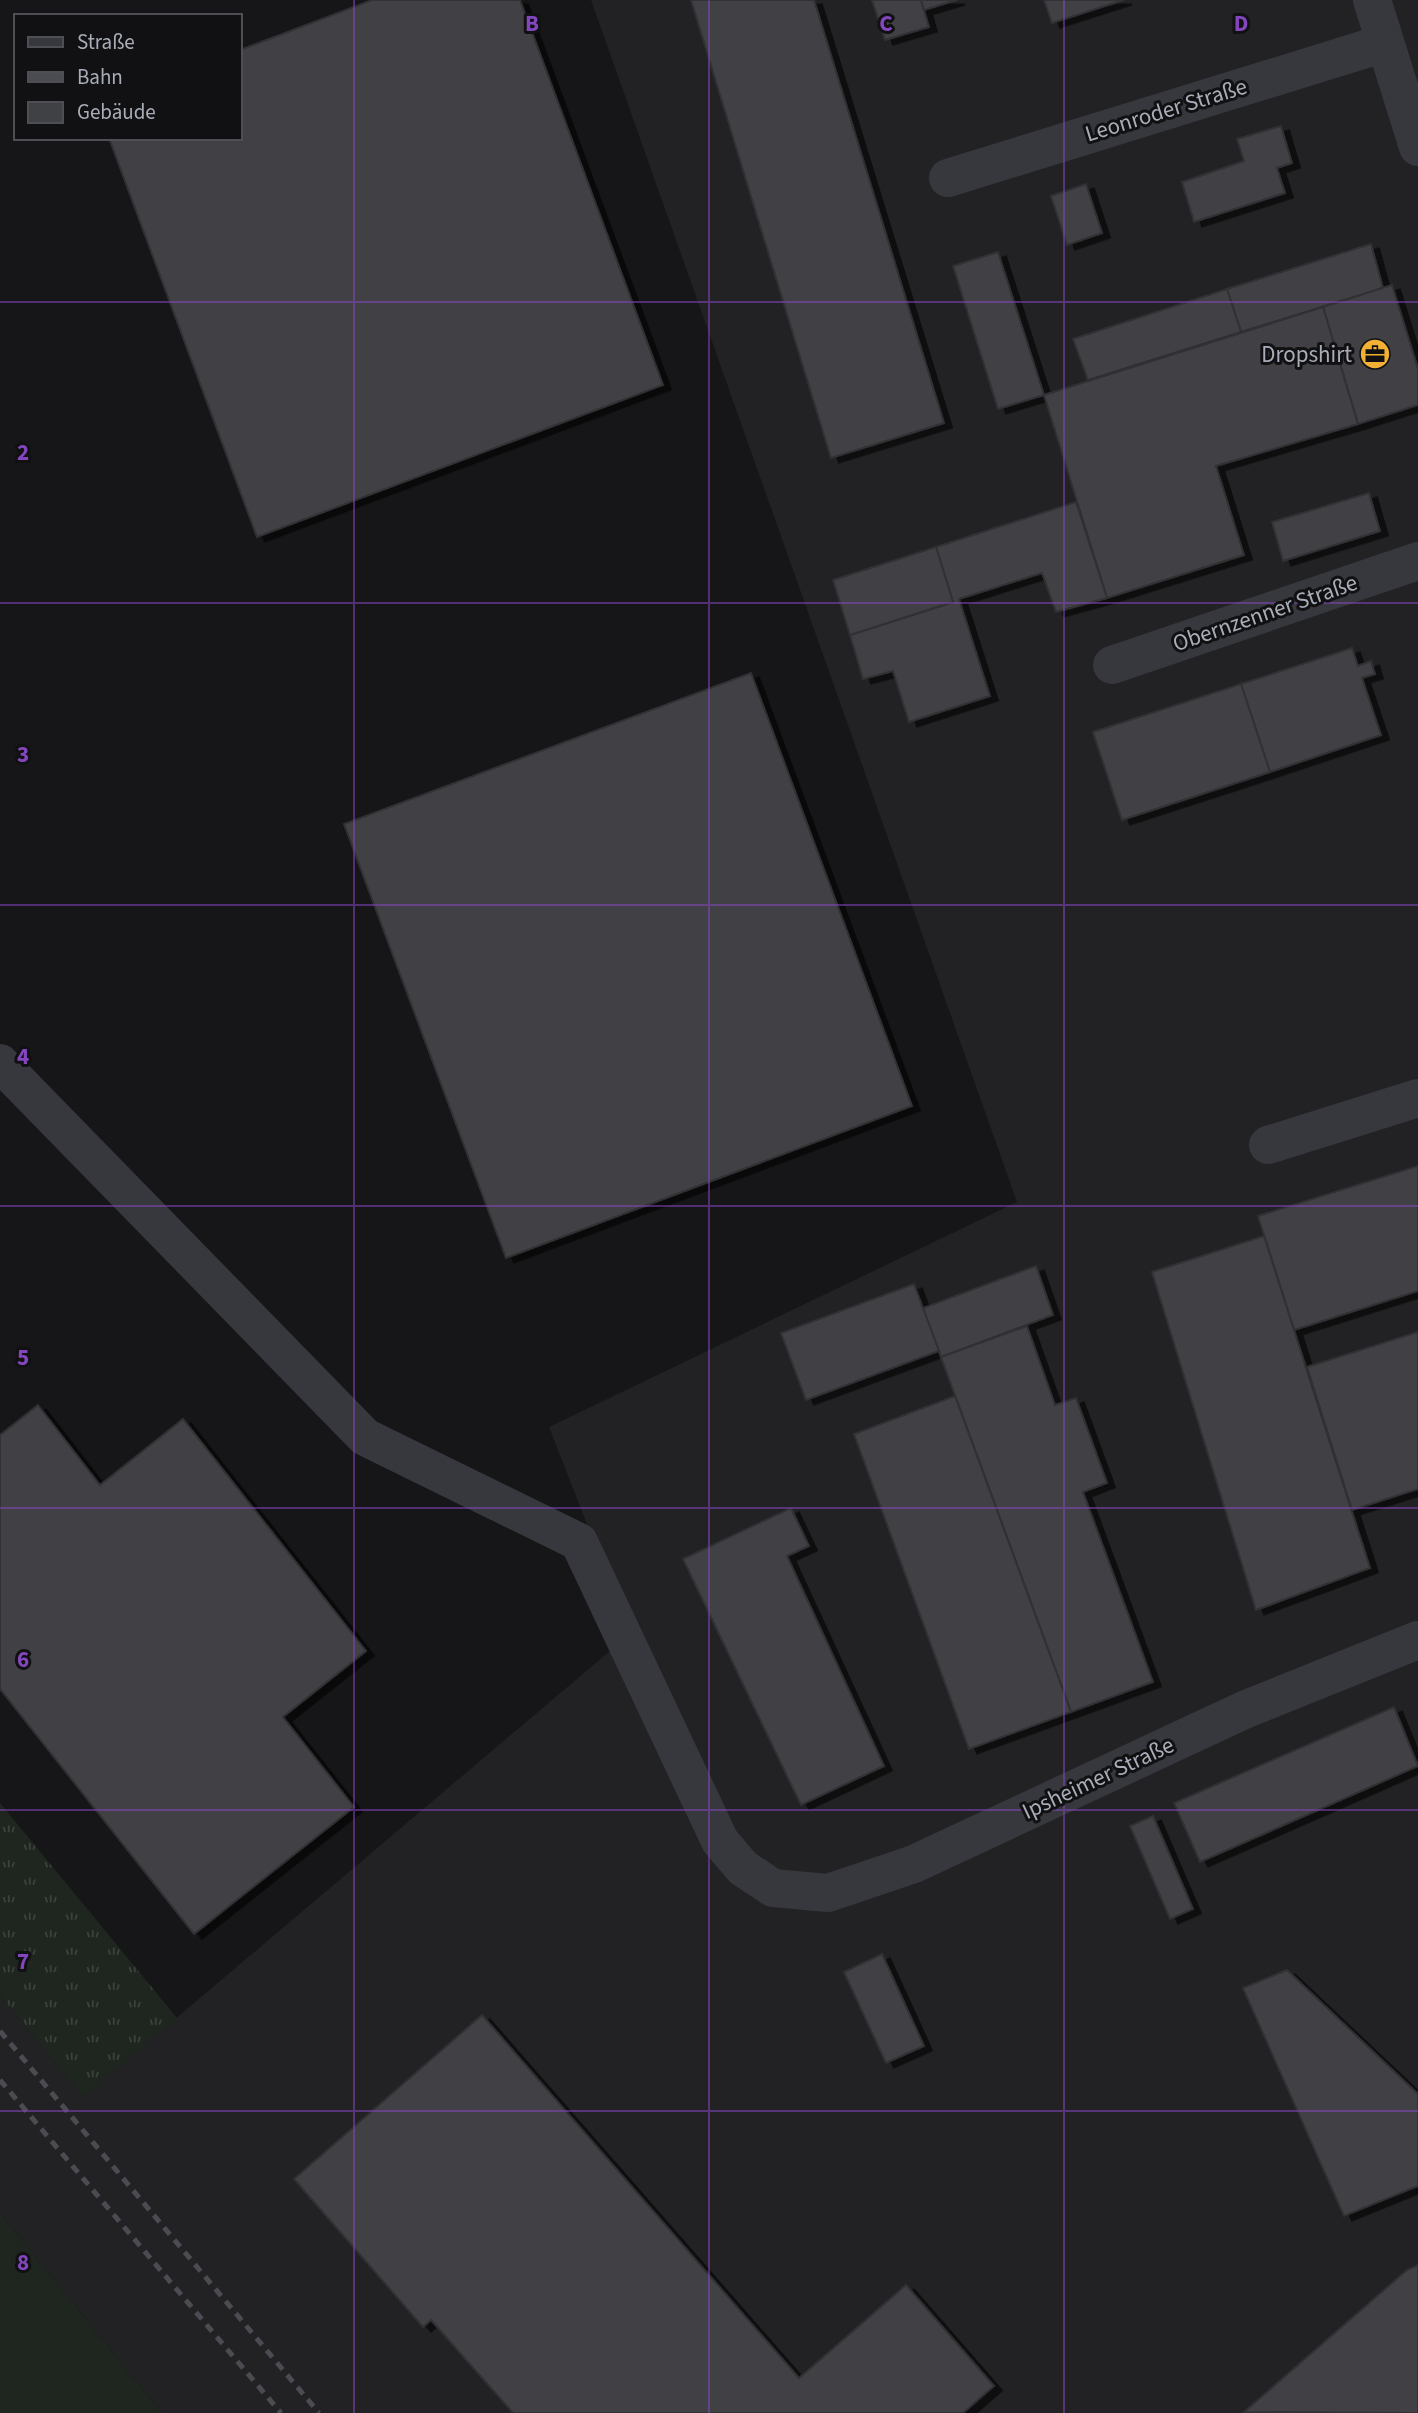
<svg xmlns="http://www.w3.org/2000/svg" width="1418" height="2413" viewBox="0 0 1418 2413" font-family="'Source Sans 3',sans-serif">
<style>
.built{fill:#222225}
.grass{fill:url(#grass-tufts)}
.garden{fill:#1e261f}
.building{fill:#404145;stroke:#303034;stroke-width:2;filter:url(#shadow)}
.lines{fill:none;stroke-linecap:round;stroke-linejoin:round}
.minor{stroke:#37383d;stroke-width:38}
.rail{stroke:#4a4c52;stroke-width:5;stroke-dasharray:9 7;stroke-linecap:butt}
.grid{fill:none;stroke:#8446be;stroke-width:2;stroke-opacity:0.55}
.labels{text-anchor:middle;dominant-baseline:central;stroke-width:6;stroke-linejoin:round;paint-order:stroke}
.street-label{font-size:23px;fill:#a8adb8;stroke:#111113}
.poi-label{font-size:23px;fill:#a8adb8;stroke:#111113;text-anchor:end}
.grid-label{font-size:23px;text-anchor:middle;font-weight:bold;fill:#8446be;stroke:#111113;stroke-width:6;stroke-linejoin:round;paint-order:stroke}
</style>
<defs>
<pattern id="grass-tufts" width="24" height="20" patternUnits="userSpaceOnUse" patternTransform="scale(1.75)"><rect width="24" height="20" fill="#1e261f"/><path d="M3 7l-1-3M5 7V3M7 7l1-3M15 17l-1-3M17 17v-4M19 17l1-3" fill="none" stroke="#3c433d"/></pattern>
<filter id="shadow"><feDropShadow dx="8" dy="4.5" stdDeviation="0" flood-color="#0009"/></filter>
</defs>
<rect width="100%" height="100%" fill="#161618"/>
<!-- built -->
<polygon class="built" points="591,0 1418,0 1418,2413 162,2413 0,2213 0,1995 83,2097 630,1634 549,1427 1017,1202"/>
<!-- grass -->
<polygon class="grass" points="0,1803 177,2018 83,2097 0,1995"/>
<!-- garden -->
<polygon class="garden" points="0,2213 162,2413 0,2413"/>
<!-- building -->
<g class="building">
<polygon points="372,0 520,0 663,385 257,537 109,138 240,138 240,50"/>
<polygon points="691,0 814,0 944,423 831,458"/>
<polygon points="872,0 921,0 929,27 885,40"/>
<polygon points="921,0 957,0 924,10"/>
<polygon points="1044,0 1124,0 1052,23"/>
<polygon points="1281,126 1292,163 1277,168 1285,193 1194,222 1182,182 1244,161 1237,139"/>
<polygon points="1086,184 1102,233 1067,245 1051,196"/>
<polygon points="1371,244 1383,288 1241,332 1227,289"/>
<polygon points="998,252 1044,395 998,409 953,266"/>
<polygon points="1392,285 1418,369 1418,405 1358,424 1323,307"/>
<polygon points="1227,289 1241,332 1088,380 1073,339"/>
<polygon points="1323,307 1358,424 1216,466 1244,555 1107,598 1044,395"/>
<polygon points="1369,493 1380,531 1283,561 1272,522"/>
<polygon points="1076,502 1107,598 1056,612 1042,573 959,599 990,696 909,722 893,671 863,679 850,635 953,602 936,547"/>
<polygon points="936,547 953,602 850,635 833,580"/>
<polygon points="1352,648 1358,666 1371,661 1375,674 1362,678 1381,735 1270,772 1241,684"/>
<polygon points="751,673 912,1106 506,1258 344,824"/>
<polygon points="1241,684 1270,772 1122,820 1093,732"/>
<polygon points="1418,1166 1418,1291 1294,1330 1258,1216"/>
<polygon points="1264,1236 1370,1568 1256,1610 1152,1272"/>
<polygon points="1036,1266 1053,1315 941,1357 923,1308"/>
<polygon points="914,1284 939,1351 806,1400 781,1333"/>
<polygon points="1027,1326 1055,1405 1076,1398 1107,1483 1083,1492 1153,1682 1071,1712 941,1357"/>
<polygon points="1418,1332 1418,1489 1352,1510 1307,1367"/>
<polygon points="955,1396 1071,1712 969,1749 854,1434"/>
<polygon points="38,1405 100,1485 183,1419 366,1651 283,1717 354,1807 194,1934 0,1689 0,1435"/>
<polygon points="791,1508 809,1546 787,1556 884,1766 801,1805 683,1559"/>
<polygon points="1394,1707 1418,1766 1200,1862 1174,1803"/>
<polygon points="1153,1816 1193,1909 1170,1919 1130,1826"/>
<polygon points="882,1954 924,2046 886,2063 844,1972"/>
<polygon points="1287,1970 1418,2094 1418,2186 1344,2216 1243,1988"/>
<polygon points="482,2015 799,2378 906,2285 994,2386 963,2413 513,2413 431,2320 423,2327 294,2179"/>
<polygon points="1418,2265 1418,2413 1244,2412 1407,2270"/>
</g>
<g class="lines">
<!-- minor -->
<g class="minor">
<polyline points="1372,0 1418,147"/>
<polyline points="948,178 1385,43"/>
<polyline points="1112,665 1418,561"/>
<polyline points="0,1063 365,1437 579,1542 720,1841 743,1868 773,1888 828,1893 914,1864 1244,1710 1418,1640"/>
<polyline points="1268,1145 1418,1098"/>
</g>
<!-- rail -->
<g class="rail">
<polyline points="0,2031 319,2413"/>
<polyline points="0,2080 281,2413"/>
</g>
</g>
<!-- grid -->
<path class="grid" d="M354,0V2413M709,0V2413M1064,0V2413M0,302H1418M0,603H1418M0,905H1418M0,1206H1418M0,1508H1418M0,1810H1418M0,2111H1418"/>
<!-- icons -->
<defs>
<g id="office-disc" transform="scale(1.575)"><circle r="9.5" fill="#f2b134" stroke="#111113"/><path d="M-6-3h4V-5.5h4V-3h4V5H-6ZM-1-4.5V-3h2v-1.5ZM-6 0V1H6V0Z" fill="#111"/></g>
</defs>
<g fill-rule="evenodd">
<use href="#office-disc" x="1375" y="354"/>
</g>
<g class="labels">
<!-- street labels -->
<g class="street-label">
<text transform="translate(1166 110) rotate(-17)">Leonroder Straße</text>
<text transform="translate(1265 613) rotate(-19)">Obernzenner Straße</text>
<text transform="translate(1098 1778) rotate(-25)">Ipsheimer Straße</text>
</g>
<!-- poi labels -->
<g class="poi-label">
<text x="1352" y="354">Dropshirt</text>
</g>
</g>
<g class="grid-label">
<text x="532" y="31">B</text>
<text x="886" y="31">C</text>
<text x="1241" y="31">D</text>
<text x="23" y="460">2</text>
<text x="23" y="762">3</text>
<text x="23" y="1064">4</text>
<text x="23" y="1365">5</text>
<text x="23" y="1667">6</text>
<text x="23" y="1969">7</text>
<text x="23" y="2270">8</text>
</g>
<!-- legend -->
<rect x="14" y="14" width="228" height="126" fill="#111113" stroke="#4d4f55" stroke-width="2"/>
<rect x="28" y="37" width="35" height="10" fill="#37383d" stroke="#4d4f55" stroke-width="2"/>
<text x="77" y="49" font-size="21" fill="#a8adb8">Straße</text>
<rect x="28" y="72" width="35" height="10" fill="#4a4c52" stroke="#4d4f55" stroke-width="2"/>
<text x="77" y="84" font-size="21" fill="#a8adb8">Bahn</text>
<rect x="28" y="102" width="35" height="21" fill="#404145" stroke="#4d4f55" stroke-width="2"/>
<text x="77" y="119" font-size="21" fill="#a8adb8">Gebäude</text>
</svg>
